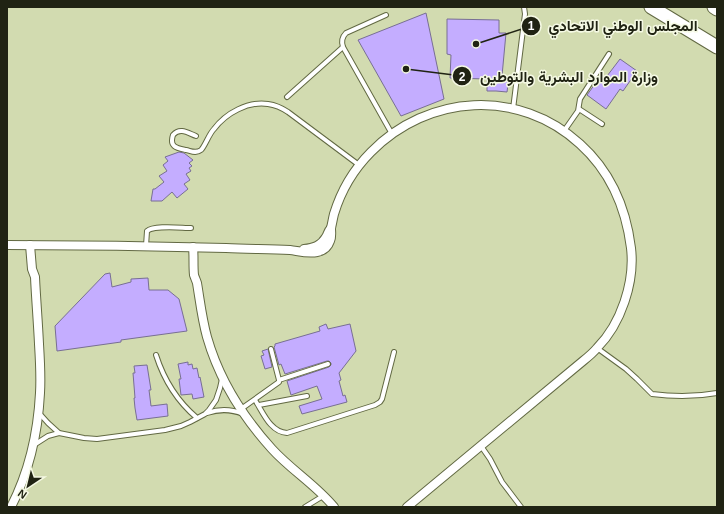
<svg xmlns="http://www.w3.org/2000/svg" width="724" height="514" viewBox="0 0 724 514" font-family="Arial,Vazirmatn,sans-serif">
<style>
.building{fill:#c4adff;stroke:#786f93}
.lines{fill:none;stroke-linecap:round;stroke-linejoin:round}
.lane-casing{stroke:#626943;stroke-width:6}
.street-casing{stroke:#626943;stroke-width:10}
.primary-casing{stroke:#626943;stroke-width:15}
.lane{stroke:#fff;stroke-width:4}
.street{stroke:#fff;stroke-width:8}
.primary{stroke:#fff;stroke-width:13}
.leader{fill:none;stroke:#202313;stroke-width:1.5}
.callout-dot{fill:#202313;stroke:#f5f9e4;stroke-width:1.5}
.mark-label{font-size:12px;text-anchor:middle;font-weight:bold;fill:#fff}
.callout-label{font-size:15px;text-anchor:middle;font-weight:bold;fill:#202313;stroke:#f5f9e4;stroke-width:3;stroke-linejoin:round;paint-order:stroke}
</style>
<rect width="100%" height="100%" fill="#d2dbb0"/>
<!-- building -->
<g class="building">
<polygon points="426,13 444,99 401,116 358,40"/>
<polygon points="447,19 499,20 499,33 506,33 502,76 509,77 507,92 496,91 487,91 487,79 450,78 451,55 447,54"/>
<polygon points="620,59 637,71 623,91 620,89 606,109 587,95 600,77 604,80"/>
<polygon points="179,152 184,153 193,160 189,163 192,166 189,168 191,171 186,174 190,180 184,184 188,189 177,198 172,192 162,201 151,201 153,189 155,189 164,182 159,176 167,171 163,165 168,161 165,157"/>
<polygon points="110,273 112,287 131,282 131,279 148,278 149,290 168,290 179,299 187,331 121,340 121,342 57,351 55,326 105,274"/>
<polygon points="326,324 328,329 350,324 356,351 339,373 341,380 339,381 343,396 345,395 347,402 302,414 299,406 322,399 317,386 291,395 287,381 329,367 331,365 331,363 329,361 327,361 285,374 281,364 279,365 274,347 275,346 275,344 320,331 319,327"/>
<polygon points="268,349 272,367 265,369 261,356 264,355 262,351"/>
<polygon points="188,362 188,365 192,364 193,369 197,368 199,378 200,377 204,397 193,399 192,394 181,395 179,379 181,379 178,364"/>
<polygon points="147,365 151,390 149,390 151,406 167,404 168,416 137,420 135,408 134,398 135,398 133,373 135,373 134,366"/>
</g>
<g class="lines">
<!-- lane casing -->
<g class="lane-casing">
<g id="lane">
<path d="M386,15L346,33C342,37 341,41 343,47L392,134"/>
<polyline points="287,97 343,47"/>
<polyline points="513,109 525,14 524,7"/>
<polyline points="579,109 602,124"/>
<polyline points="564,131 578,111 580,99 609,54"/>
<path d="M196,136C188,133 180,127 173,135C169,147 177,148 186,150C191,151 196,154 201,150C205,146 209,134 214,129C226,113 248,101 268,104C275,105 282,108 288,112L359,165"/>
<path d="M146,246L147,231C154,225 181,228 191,228"/>
<path d="M597,348L626,369L637,379L652,394C674,397 695,397 717,393"/>
<path d="M156,355C164,380 177,401 197,418"/>
<polyline points="279,380 328,364"/>
<path d="M255,400C263,412 270,432 287,433L375,405L380,402L382,399L394,352"/>
<polyline points="259,405 307,396"/>
<polyline points="241,409 279,382 279,380 271,349"/>
<polyline points="39,413 48,423 59,433 84,438 97,439 165,430 181,426 190,422 205,414 209,410 216,400 220,388 222,379"/>
<path d="M207,413C219,409 231,409 243,414"/>
<polyline points="34,445 48,436 59,433"/>
<polyline points="481,446 490,459 502,482 521,507"/>
<polyline points="305,507 323,496"/>
</g>
</g>
<!-- street casing -->
<g class="street-casing">
<g id="street">
<path d="M7,245C80,245 153,246 226,248C247,249 268,249 290,250C298,251 308,254 317,252C323,251 328,247 330,241C332,236 331,233 331,228C332,224 333,218 334,214C341,191 354,169 371,152C428,94 519,88 580,144C610,171 626,208 631,248C635,282 621,324 597,348C593,353 588,357 583,361L407,507"/>
<path d="M193,247C194,256 193,266 194,275C195,278 196,280 197,283C200,301 202,319 207,337C219,379 243,417 272,449C291,470 316,485 334,507"/>
<path d="M304,249C313,248 321,246 326,237C328,234 328,231 331,228"/>
<path d="M11,507C29,472 38,432 40,393C41,377 40,360 39,344C38,322 36,299 35,277L32,269L30,245"/>
</g>
</g>
<!-- primary casing -->
<g class="primary-casing">
<g id="primary">
<polyline points="651,7 717,47"/>
<polyline points="714,7 717,9"/>
</g>
</g>
<!-- lane -->
<use href="#lane" class="lane"/>
<!-- street -->
<use href="#street" class="street"/>
<!-- primary -->
<use href="#primary" class="primary"/>
</g>
<!-- callouts -->
<path class="leader" d="M476 44L531 26M406 69L462 76"/>
<g class="callout-dot">
<circle cx="476" cy="44" r="4"/>
<circle cx="406" cy="69" r="4"/>
<circle cx="531" cy="26" r="10"/>
<circle cx="462" cy="76" r="10"/>
</g>
<g class="mark-label">
<text x="531" y="30">1</text>
<text x="462" y="81">2</text>
</g>
<g class="callout-label">
<text x="623" y="31">المجلس الوطني الاتحادي</text>
<text x="569" y="82">وزارة الموارد البشرية والتوطين</text>
</g>
<!-- border -->
<rect width="724" height="514" fill="none" stroke="#202313" stroke-width="16"/>
<!-- north arrow -->
<g transform="translate(28 486) rotate(215)" stroke="#f5f9e4" stroke-width="3" paint-order="stroke">
<path d="M0-3L7 15L0 10L-7 15Z" fill="#202313"/>
<text y="-6" font-size="11" font-weight="bold" text-anchor="middle" fill="#202313">N</text>
</g>
</svg>
